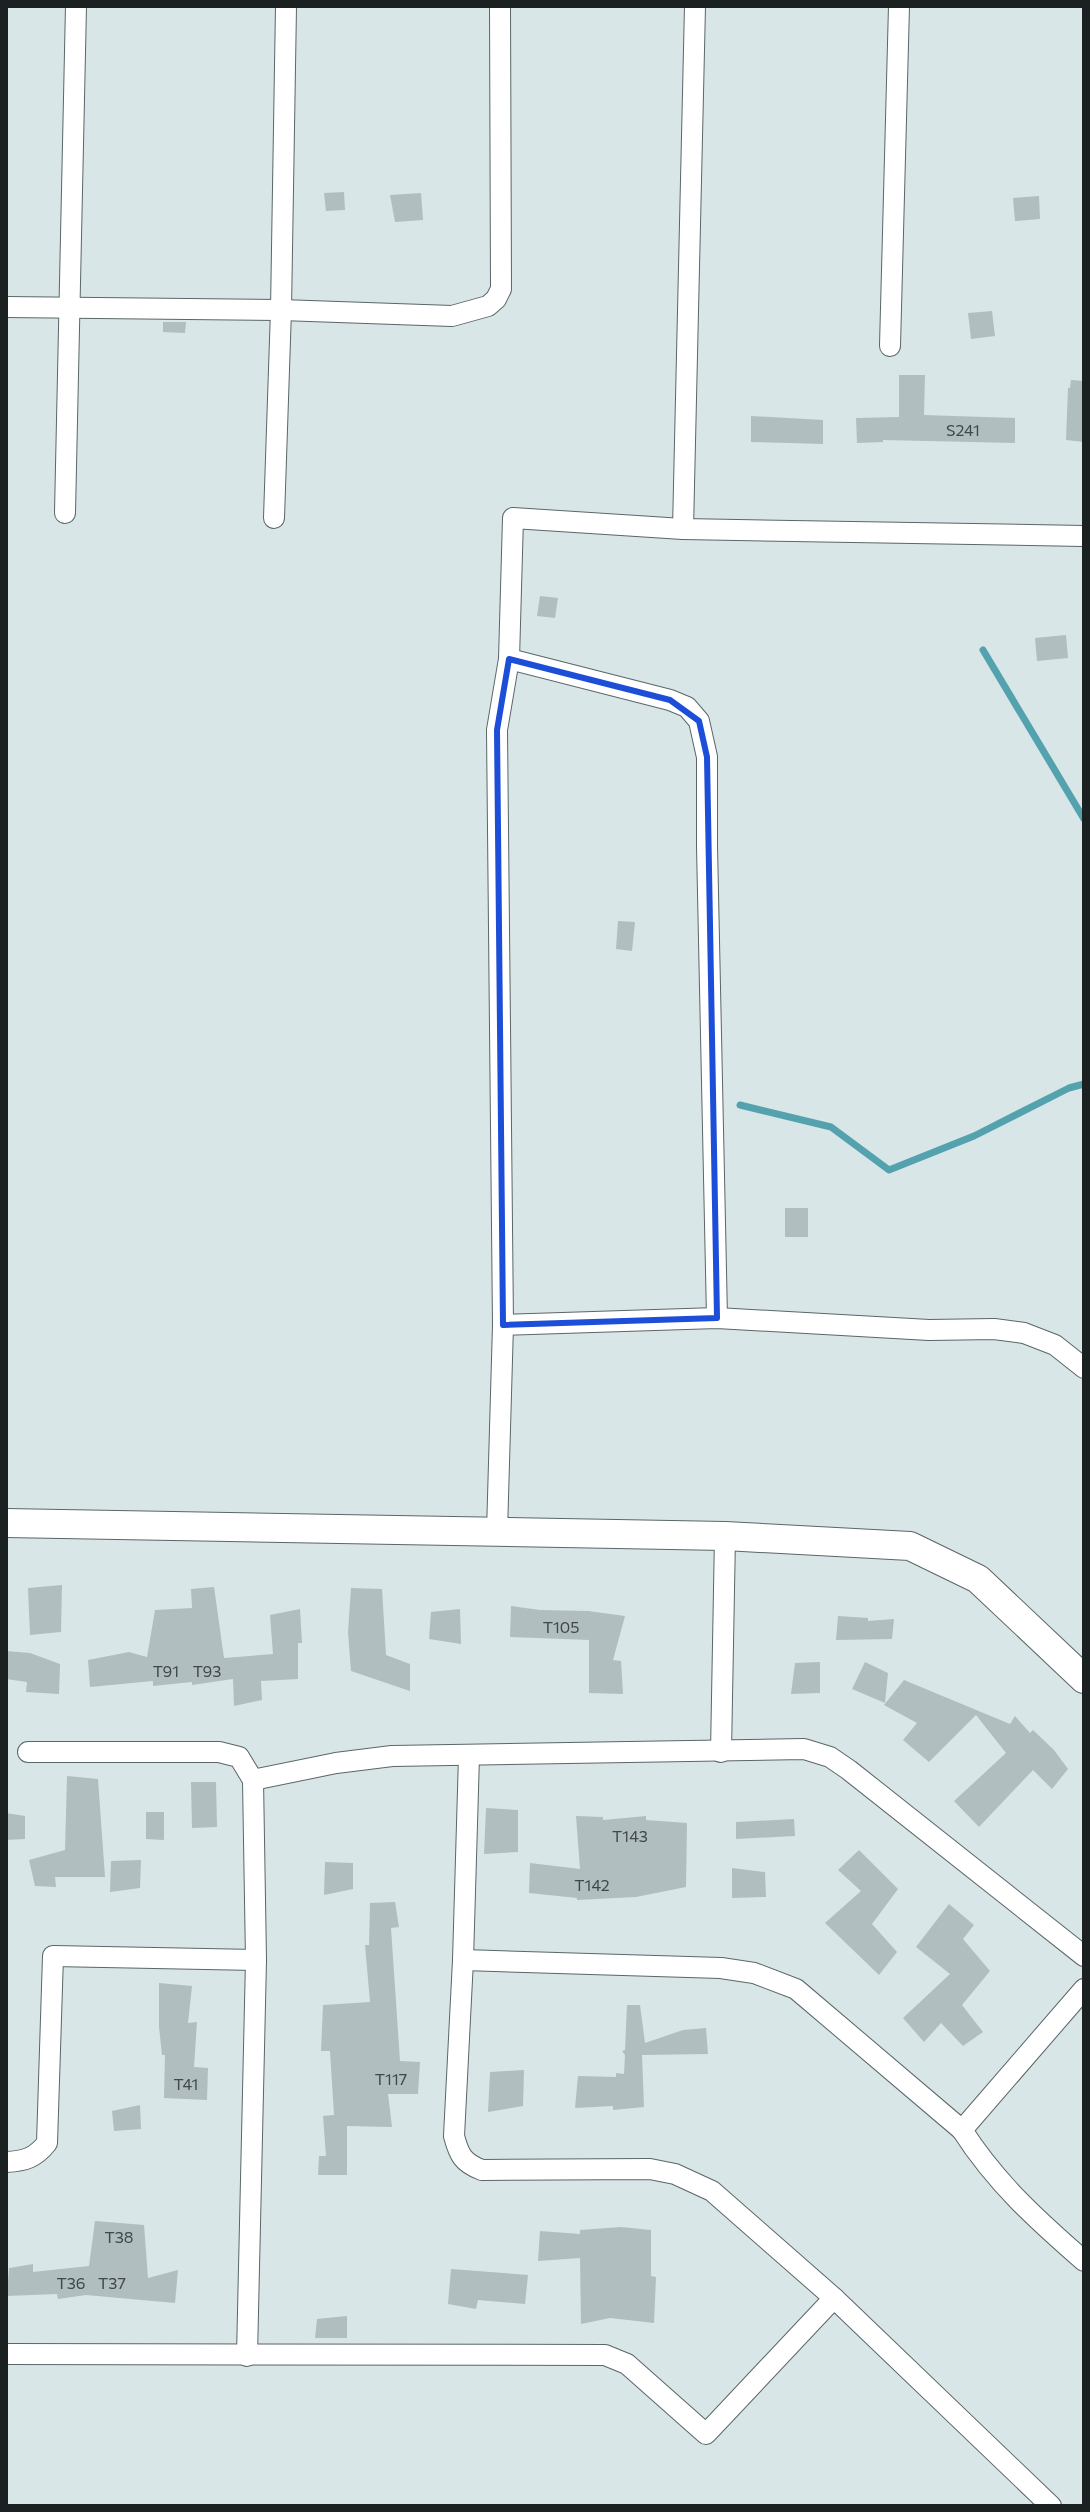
<svg xmlns="http://www.w3.org/2000/svg" width="1090" height="2512" viewBox="0 0 1090 2512" font-family="Commissioner,sans-serif">
<style>
.lines{fill:none;stroke-linecap:round;stroke-linejoin:round}
.stream{stroke:#54a2ae;stroke-width:7}
.building{fill:#b0bec0}
.street-casing{stroke:#5a6668;stroke-width:22}
.secondary-casing{stroke:#5a6668;stroke-width:30}
.street{stroke:#fff;stroke-width:20}
.secondary{stroke:#fff;stroke-width:28}
.marked{fill:none;stroke:#1d4ed8;stroke-width:6;stroke-linejoin:round}
.labels{text-anchor:middle;dominant-baseline:central;stroke-width:6;stroke-linejoin:round;paint-order:stroke}
.number-label{font-size:16px;fill:#404849}
</style>
<rect width="100%" height="100%" fill="#d8e6e8"/>
<g class="lines">
<!-- stream -->
<g class="stream">
<polyline points="983,650 1084,819"/>
<polyline points="740,1105 831,1127 889,1170 974,1136 1069,1088 1084,1084"/>
</g>
</g>
<!-- building -->
<g class="building">
<polygon points="344,192 345,210 326,211 324,193"/>
<polygon points="421,193 423,220 395,222 390,195"/>
<polygon points="1039,196 1040,219 1015,221 1013,198"/>
<polygon points="992,311 995,336 971,339 968,313"/>
<polygon points="163,322 186,322 185,333 163,332"/>
<polygon points="899,375 925,375 924,415 1015,418 1015,443 883,440 883,442 857,443 856,418 899,417"/>
<polygon points="1071,380 1084,381 1084,442 1066,440 1068,388 1070,388"/>
<polygon points="751,416 823,420 823,444 751,442"/>
<polygon points="540,596 558,598 555,618 537,616"/>
<polygon points="1066,635 1068,658 1037,661 1035,638"/>
<polygon points="618,921 635,922 632,951 616,949"/>
<rect x="785" y="1208" width="23" height="29"/>
<polygon points="62,1585 61,1632 30,1635 28,1588"/>
<polygon points="214,1587 224,1658 273,1654 270,1615 300,1609 302,1643 298,1643 298,1679 261,1681 262,1700 234,1706 233,1679 192,1685 192,1682 153,1686 153,1681 90,1687 88,1660 129,1652 147,1657 155,1610 192,1608 191,1589"/>
<polygon points="351,1588 382,1589 386,1655 410,1664 410,1691 351,1671 348,1632"/>
<polygon points="511,1606 540,1610 588,1611 625,1616 613,1660 621,1661 623,1694 589,1693 589,1640 510,1637"/>
<polygon points="460,1609 461,1644 429,1639 431,1612"/>
<polygon points="838,1616 868,1618 868,1621 894,1619 892,1639 836,1640"/>
<polygon points="6,1651 30,1653 60,1664 59,1694 26,1692 27,1682 6,1679"/>
<polygon points="820,1662 820,1693 791,1694 795,1663"/>
<polygon points="865,1662 888,1673 885,1703 852,1689"/>
<polygon points="904,1680 1010,1724 1015,1716 1030,1733 1033,1730 1054,1750 1068,1769 1052,1789 1033,1770 979,1827 954,1801 1006,1753 976,1715 929,1762 903,1740 917,1723 884,1705"/>
<polygon points="67,1776 98,1779 105,1877 55,1877 56,1887 35,1886 29,1860 65,1850"/>
<polygon points="191,1782 216,1782 217,1827 192,1828"/>
<polygon points="486,1808 518,1810 518,1852 484,1854"/>
<polygon points="146,1812 164,1812 164,1840 146,1839"/>
<polygon points="6,1813 25,1816 25,1839 6,1840"/>
<polygon points="576,1816 603,1817 603,1820 646,1816 646,1820 687,1823 686,1887 636,1897 577,1900 577,1898 529,1893 530,1863 580,1869"/>
<polygon points="794,1819 795,1836 736,1839 736,1822"/>
<polygon points="859,1850 898,1889 872,1924 897,1952 879,1975 825,1923 861,1891 838,1870"/>
<polygon points="141,1860 140,1888 110,1892 111,1861"/>
<polygon points="325,1862 353,1863 353,1889 324,1895"/>
<polygon points="732,1868 765,1872 766,1897 732,1898"/>
<polygon points="395,1902 399,1927 391,1928 400,2061 420,2062 418,2094 388,2094 392,2127 347,2126 347,2175 318,2175 319,2156 326,2156 323,2116 334,2115 330,2051 321,2051 323,2005 370,2002 365,1945 369,1945 370,1903"/>
<polygon points="949,1904 974,1925 963,1939 990,1971 962,2005 983,2032 963,2046 941,2023 924,2042 903,2018 950,1974 916,1947"/>
<polygon points="159,1983 192,1986 188,2023 197,2022 194,2067 208,2068 207,2100 164,2098 165,2055 162,2055 159,2027"/>
<polygon points="627,2005 640,2005 645,2043 683,2030 706,2028 708,2054 642,2055 644,2107 613,2110 613,2106 575,2108 578,2076 616,2077 616,2073 624,2074 625,2055 622,2051 625,2050"/>
<polygon points="524,2070 523,2106 488,2112 490,2072"/>
<polygon points="140,2105 141,2129 114,2131 112,2111"/>
<polygon points="95,2221 144,2225 148,2278 178,2270 175,2303 86,2295 58,2299 57,2294 7,2296 9,2268 33,2264 33,2272 89,2266"/>
<polygon points="621,2227 651,2230 651,2276 656,2277 654,2323 610,2318 581,2324 580,2258 538,2261 540,2231 580,2234 580,2230"/>
<polygon points="451,2269 528,2275 525,2304 478,2300 476,2309 448,2304"/>
<polygon points="347,2316 347,2338 315,2338 317,2319"/>
</g>
<g class="lines">
<!-- street casing -->
<g class="street-casing">
<g id="street">
<polyline points="6,307 281,310 452,316 488,306 496,299 501,289 500,6"/>
<polyline points="890,346 899,6"/>
<polyline points="65,513 76,6"/>
<polyline points="274,518 281,310 286,6"/>
<polyline points="683,529 695,6"/>
<polyline points="509,659 670,700 687,707 699,721 707,757 707,846 717,1318"/>
<polyline points="503,1325 717,1318 929,1330 994,1329 1024,1333 1055,1345 1084,1368"/>
<polyline points="497,1532 503,1325 497,730 509,659 513,518 683,529 1084,536"/>
<polyline points="28,1752 219,1752 239,1757 253,1780 336,1763 392,1756 804,1749 830,1757 849,1770 1084,1956"/>
<polyline points="721,1752 725,1536"/>
<path d="M469,1756L463,1960L454,2136C459,2155 463,2163 482,2170L650,2169L675,2174L712,2191L834,2298L1051,2506"/>
<polyline points="463,1960 721,1968 754,1973 796,1989 962,2130"/>
<path d="M1084,1989L962,2130C996,2183 1037,2220 1084,2261"/>
<path d="M6,2162C25,2161 35,2158 47,2143L53,1956L256,1960"/>
<polyline points="6,2354 605,2355 627,2364 706,2434 834,2298"/>
<polyline points="247,2356 256,1960 253,1780"/>
</g>
</g>
<!-- secondary casing -->
<g class="secondary-casing">
<polyline id="secondary" points="6,1523 725,1536 910,1546 978,1579 1084,1679"/>
</g>
<!-- street -->
<use href="#street" class="street"/>
<!-- secondary -->
<use href="#secondary" class="secondary"/>
</g>
<!-- marked area -->
<path class="marked" d="M509,659L670,700L699,721L707,757L717,1318L503,1325L497,730Z"/>
<g class="labels">
<!-- number labels -->
<g class="number-label">
<text x="963" y="429">S241</text>
<text x="561" y="1626">T105</text>
<text x="166" y="1670">T91</text>
<text x="207" y="1670">T93</text>
<text x="630" y="1835">T143</text>
<text x="592" y="1884">T142</text>
<text x="391" y="2078">T117</text>
<text x="186" y="2083">T41</text>
<text x="119" y="2236">T38</text>
<text x="71" y="2282">T36</text>
<text x="112" y="2282">T37</text>
</g>
</g>
<!-- border -->
<rect width="1090" height="2512" fill="none" stroke="#1b2021" stroke-width="16"/>
</svg>
